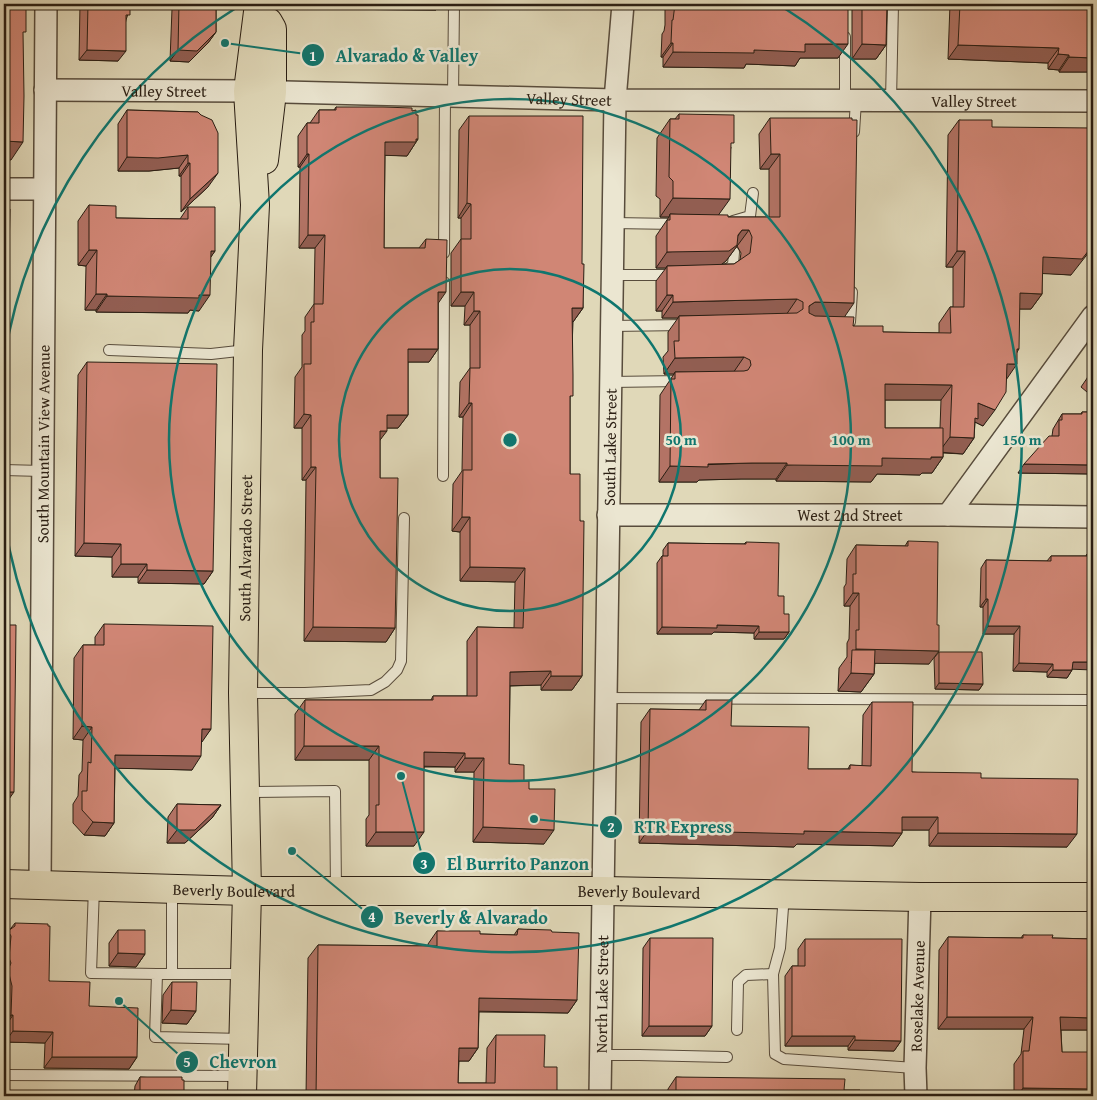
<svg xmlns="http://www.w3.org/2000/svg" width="1097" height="1100" viewBox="0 0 1097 1100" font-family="'Gentium Book Plus',serif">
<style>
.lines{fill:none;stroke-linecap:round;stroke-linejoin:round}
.service-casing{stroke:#584c3c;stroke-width:12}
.minor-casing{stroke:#584c3c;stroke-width:24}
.primary-casing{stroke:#2a1e13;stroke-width:30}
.service{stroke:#ebe6d1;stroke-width:10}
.minor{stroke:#ebe6d1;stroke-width:21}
.primary{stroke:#e0d8b8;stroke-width:28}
.wall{fill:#b37365;stroke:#2a1e13;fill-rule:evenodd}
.shaded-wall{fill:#925e52;stroke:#2a1e13}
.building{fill:#d08675;stroke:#2a1e13}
.ring{fill:none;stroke:#0f766e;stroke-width:2.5}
.labels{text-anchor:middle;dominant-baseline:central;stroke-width:5;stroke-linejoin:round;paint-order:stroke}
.street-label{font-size:16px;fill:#2a1e13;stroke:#ebe6d1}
.centre{fill:#0f766e;stroke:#ebe6d1;stroke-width:2.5}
.ring-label{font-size:15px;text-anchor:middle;font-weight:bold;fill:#0f766e;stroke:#ebe6d1;stroke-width:5;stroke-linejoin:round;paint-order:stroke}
.leader{fill:none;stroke:#0f766e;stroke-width:2}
.callout-dot{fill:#0f766e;stroke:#ebe6d1;stroke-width:2}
.mark-label{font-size:15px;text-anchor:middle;font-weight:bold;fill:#fff}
.callout-label{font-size:18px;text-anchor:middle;font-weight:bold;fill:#0f766e;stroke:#ebe6d1;stroke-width:5;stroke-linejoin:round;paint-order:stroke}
</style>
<rect width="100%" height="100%" fill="#e0d8b8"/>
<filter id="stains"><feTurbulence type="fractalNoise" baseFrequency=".004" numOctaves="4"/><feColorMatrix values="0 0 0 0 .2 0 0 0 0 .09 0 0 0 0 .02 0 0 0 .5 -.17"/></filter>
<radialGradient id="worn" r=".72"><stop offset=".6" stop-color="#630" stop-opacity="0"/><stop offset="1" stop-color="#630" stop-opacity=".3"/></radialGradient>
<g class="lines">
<!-- service casing -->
<g class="service-casing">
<g id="service">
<polyline points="845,37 845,101"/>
<polyline points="453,96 454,4"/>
<polyline points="891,101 893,4"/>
<polyline points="854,132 856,101"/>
<polyline points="733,221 750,216 753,193"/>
<polyline points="613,223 676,224"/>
<polyline points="444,253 445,96"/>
<polyline points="723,272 733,265 734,252"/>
<polyline points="612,275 674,275"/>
<polyline points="611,326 685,325"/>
<polyline points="844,326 850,322 852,292"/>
<polyline points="109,350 211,354 247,350"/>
<polyline points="610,382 682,381"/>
<polyline points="4,470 42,471"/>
<polyline points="443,476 444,282"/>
<polyline points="244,693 305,693 371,690 385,682 397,670 401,661 404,518"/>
<polyline points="606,698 1093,700"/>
<polyline points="246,792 335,791 336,890"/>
<polyline points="94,887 91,973 157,974 155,1037 243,1039"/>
<polyline points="172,890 172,974"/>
<polyline points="784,894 780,948 773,974 775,1054 784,1059 915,1068"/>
<polyline points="157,974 243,974"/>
<polyline points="737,1030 738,982 746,975 773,974"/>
<polyline points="601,1055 639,1055 727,1057"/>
<polyline points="4,1075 240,1076"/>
</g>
</g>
<!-- minor casing -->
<g class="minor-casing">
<g id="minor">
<path id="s1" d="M45,90L248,91L615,100L1093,101"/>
<polyline points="4,189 44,189"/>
<path id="s2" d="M608,515H948L1093,517"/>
<polyline points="948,515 1093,316"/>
<path id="s3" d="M40,885L46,4"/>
<path id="s4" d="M600,1096L615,100L623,4"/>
<path id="s5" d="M916,1096L915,1068L920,897"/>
</g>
</g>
<!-- primary casing -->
<g class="primary-casing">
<g id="primary">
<polyline points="264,160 272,92 272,29 268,22"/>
<path id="s6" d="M4,884L247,891H603L920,897H1093"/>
<path id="s7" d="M242,1096L247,891L243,693L248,350L255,205L248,91L259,4"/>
</g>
</g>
<!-- service -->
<use href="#service" class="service"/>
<!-- minor -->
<use href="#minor" class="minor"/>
<!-- primary -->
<use href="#primary" class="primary"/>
</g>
<!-- wall -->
<g class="wall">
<polygon points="80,4 218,4 216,7 216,32 208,43 189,62 170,61 172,9 130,8 126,20 118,61 79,60"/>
<polygon points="311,4 440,4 436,10 311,9"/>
<polygon points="665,4 848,4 838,58 800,58 795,66 746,64 744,68 663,67 663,57 661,57 662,34 664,31 665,25"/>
<polygon points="852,4 889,4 887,7 886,45 876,59 852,59"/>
<polygon points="950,4 1093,4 1093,72 1059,72 1059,70 1048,69 1048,63 948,59"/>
<polygon points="336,107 418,139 407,156 385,155 384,248 419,248 426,239 438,304 438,349 429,362 408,362 408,415 398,428 387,428 380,440 380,478 395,628 386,642 304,641 306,480 302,480 302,428 294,428 295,377 302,367 302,335 305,331 305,317 314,304 315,248 299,248 300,167 298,167 298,136 307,123 310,123 319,110 334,110"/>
<polygon points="127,110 198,112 208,187 181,212 181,176 179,176 179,168 149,171 118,171 118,124"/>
<path d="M679,114L731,147L718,215L728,217H769V169H760L759,134L770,118L844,317L853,326L883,332L939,333V323L950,307H953V267H946L948,135L959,120L992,127L1071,275L1042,273V294L1031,309H1019L1017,352L1006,379L983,426L975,422L974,438L963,454L943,453V457L932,473H922L920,475L877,474L871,482L776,481V479H741L699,480L697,482H659L660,395L674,374H664L663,357L668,351V332L678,318H662V311H656V281L666,268H656V236L669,217H660V199L656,196L657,138L670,119H675ZM737,246L741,253L740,260L734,264H722L726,261ZM885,400H941L940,428H885Z"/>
<polygon points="469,116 582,264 583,308 573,322 570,399 570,474 580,521 582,676 572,690 541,690 541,685 510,686 509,764 524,781 529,789 544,844 473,842 474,772 455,772 455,767 424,767 414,846 366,846 366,819 369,815 369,760 295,760 295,714 305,700 431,700 433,696 467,696 467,641 477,627 514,628 515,582 460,581 460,532 452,531 453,484 462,471 463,417 459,417 460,382 470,368 470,325 464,325 465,306 451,306 451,253 461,239 461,218 458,218 459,130"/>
<polygon points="89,205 116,218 180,219 188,207 215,251 210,258 199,311 190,310 188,313 96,312 96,310 85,310 86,266 78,265 78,221"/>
<polygon points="87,362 213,571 204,584 138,583 138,577 112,577 112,557 75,556 78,375"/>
<polygon points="1093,366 1093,397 1081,387 1092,371 1091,370"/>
<polygon points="1082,412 1093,412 1093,474 1018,473 1052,436 1053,429 1062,414 1081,414"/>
<polygon points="908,541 929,664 875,663 874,674 861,692 838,691 839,668 847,657 847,643 849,639 850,606 844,606 844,587 846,584 847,559 856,545 905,546"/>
<polygon points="746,542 778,596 789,632 784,639 754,639 754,633 714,632 712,634 657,634 657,563 662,556 663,556 663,550 668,543 744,544"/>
<polygon points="1087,554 1072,670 1067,678 1047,677 1047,672 1013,671 1014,634 983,634 983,607 980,607 981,568 986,560 1047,561 1051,556 1086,556"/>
<polygon points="104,624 211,729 201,742 192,770 115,768 114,823 105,836 84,835 73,823 73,804 78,796 79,775 82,771 83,740 73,739 74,658 83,645 95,645 95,637"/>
<polygon points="939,652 983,684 979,690 935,689 934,658"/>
<polygon points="706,700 731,726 808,769 848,769 850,765 862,766 863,715 872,702 912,772 981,778 1067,847 929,846 929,830 902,830 902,833 893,846 797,844 794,847 639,843 641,722 650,709 699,710"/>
<polygon points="177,804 221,805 212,818 185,843 167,843 168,817"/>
<polygon points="15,923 49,981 89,1006 137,1057 129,1069 44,1068 45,1043 5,1042 5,1027 4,1026 4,937"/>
<polygon points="518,929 552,932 577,1000 568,1013 479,1012 478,1048 469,1061 459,1061 458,1083 486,1083 487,1048 496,1035 544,1067 557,1091 561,1096 306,1096 308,958 318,945 428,946 428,944 437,931 480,934 514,935"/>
<polygon points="118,930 145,954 136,967 109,966 109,943"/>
<polygon points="1023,935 1052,938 1093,939 1093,1027 1091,1030 1061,1030 1062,1052 1092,1096 1014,1096 1014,1064 1021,1054 1024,1029 938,1029 939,950 948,937 1021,938"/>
<polygon points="650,938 712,1026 705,1036 642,1036 643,948"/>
<polygon points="805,939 901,1041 894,1051 848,1050 848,1046 785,1046 785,976 792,966 798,966 798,949"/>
<polygon points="172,982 196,1011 187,1024 162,1023 163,995"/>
<polygon points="140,1077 182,1080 184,1096 134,1096 135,1086"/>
<polygon points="676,1077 844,1090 859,1096 667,1096 668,1089"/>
</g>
<!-- shaded-wall -->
<g class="shaded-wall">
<polygon points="126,4 175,4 172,9 123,8"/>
<polygon points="315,4 440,4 436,10 311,9"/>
<polygon points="216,32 208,43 189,62 170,61 178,50"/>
<polygon points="671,43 673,43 663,57 661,57"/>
<polygon points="805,44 848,44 838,58 800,58 795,66 746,64 744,68 663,67 673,52 754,50"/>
<polygon points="862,44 886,45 876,59 852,59"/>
<polygon points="958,45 1059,48 1048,63 948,59"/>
<polygon points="87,50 126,51 118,61 79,60"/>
<polygon points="1058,54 1069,55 1059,70 1048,69"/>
<polygon points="1069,57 1093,58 1093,72 1059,72"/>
<polygon points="416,139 418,139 407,156 375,155 385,142"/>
<polygon points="4,141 23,142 11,160 4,160"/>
<polygon points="307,154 309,154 300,167 298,167"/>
<polygon points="771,154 780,154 769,169 760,169"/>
<polygon points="188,155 179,168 149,171 118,171 127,157"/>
<polygon points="188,163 190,163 181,176 179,176"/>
<polygon points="218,173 208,187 181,212 190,199"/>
<polygon points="673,198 730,199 717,217 670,214 669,217 660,217"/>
<polygon points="467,203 471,204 461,218 458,218"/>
<polygon points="742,230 749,230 726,261 718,267 667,266 666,268 656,268 667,252 731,246"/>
<polygon points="308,235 325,235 315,248 299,248"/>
<polygon points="1093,245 1093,247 1071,275 1032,273 1043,257"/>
<polygon points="89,250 97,250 86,266 78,265"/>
<polygon points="211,251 215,251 204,267"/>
<polygon points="957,251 965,251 953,267 946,267"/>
<polygon points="4,253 9,253 4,260"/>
<polygon points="438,292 446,292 437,305"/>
<polygon points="461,292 474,292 465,306 451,306"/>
<polygon points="1020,293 1042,294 1031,309 1009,309"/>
<polygon points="96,294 107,294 96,310 85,310"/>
<polygon points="199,295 210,295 199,311 190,310 188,313 96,312 107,296"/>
<polygon points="667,295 673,295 662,311 656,311"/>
<polygon points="797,299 786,315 679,316 678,318 662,318 673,302"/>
<polygon points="815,302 854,303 843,319 804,318 809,306"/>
<polygon points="572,308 583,308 573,322 563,322"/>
<polygon points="474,311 480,311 470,325 464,325"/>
<polygon points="408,349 438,349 429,362 399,362"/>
<polygon points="1017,349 1019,349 1009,364 1017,364 1006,380 996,380"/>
<polygon points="744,357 733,373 675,372 674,374 664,374 675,358"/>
<polygon points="885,384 952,385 941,400 874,400"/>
<polygon points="469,403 472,403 463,417 459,417"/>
<polygon points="978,403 995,410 983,426 975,422 966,434"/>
<polygon points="304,414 311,415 302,428 294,428"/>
<polygon points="387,415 408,415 398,428 378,428"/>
<polygon points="380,431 387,431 377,444"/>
<polygon points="950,437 974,438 963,454 939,452"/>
<polygon points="943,457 932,473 922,473 920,475 877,474 871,482 776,481 787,465 882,458"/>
<polygon points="752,463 787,463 776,479 741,479 699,480 697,482 659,482 670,466"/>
<polygon points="1024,464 1093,465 1093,474 1018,473"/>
<polygon points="311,467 316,467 306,480 302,480"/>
<polygon points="462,517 470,517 460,532 452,531"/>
<polygon points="84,543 121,544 112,557 75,556"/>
<polygon points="121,564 147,564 138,577 112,577"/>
<polygon points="470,567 525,568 515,582 460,581"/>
<polygon points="147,570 213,571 204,584 138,583"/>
<polygon points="853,593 859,593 850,606 844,606"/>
<polygon points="986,599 988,599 983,607 980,607"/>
<polygon points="717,625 759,626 754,633 714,632 712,634 657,634 662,627"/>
<polygon points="988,626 1020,626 1014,634 983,634"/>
<polygon points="313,627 395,628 386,642 304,641"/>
<polygon points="759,632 789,632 784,639 754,639"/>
<polygon points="856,649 939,651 929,664 851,663"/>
<polygon points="1073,662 1093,662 1093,670 1067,669"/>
<polygon points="1019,663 1053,664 1047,672 1013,671"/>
<polygon points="1053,670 1072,670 1067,678 1047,677"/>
<polygon points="551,671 541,685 500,686 510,672"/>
<polygon points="851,673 874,674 861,692 838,691"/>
<polygon points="551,676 582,676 572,690 541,690"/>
<polygon points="939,683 983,684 979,690 935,689"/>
<polygon points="82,726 92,727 83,740 73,739"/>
<polygon points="202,729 211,729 202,742 193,742"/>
<polygon points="304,746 379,746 369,760 295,760"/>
<polygon points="424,752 465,753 455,767 415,766"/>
<polygon points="115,755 201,756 192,770 106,768"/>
<polygon points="465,758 484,758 474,772 455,772"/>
<polygon points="7,792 14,792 4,806"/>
<polygon points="221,805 212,818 185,843 167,843 177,830"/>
<polygon points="902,817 938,817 929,830 893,830"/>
<polygon points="93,822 114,823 105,836 84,835"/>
<polygon points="483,827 554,830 544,844 473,842"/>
<polygon points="648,830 804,831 902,833 893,846 797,844 794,847 639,843"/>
<polygon points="376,832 424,832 414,846 366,846"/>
<polygon points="938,833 1077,834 1067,847 929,846"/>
<polygon points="118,953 145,954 136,967 109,966"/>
<polygon points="479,998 577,1000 568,1013 470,1011"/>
<polygon points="171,1010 196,1011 187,1024 162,1023"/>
<polygon points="11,1015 13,1015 5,1027 4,1026"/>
<polygon points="947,1017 1033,1017 1024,1029 938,1029"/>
<polygon points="1060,1017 1093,1018 1093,1027 1091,1030 1051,1030"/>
<polygon points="649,1026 712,1026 705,1036 642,1036"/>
<polygon points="13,1031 53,1032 45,1043 5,1042"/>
<polygon points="792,1036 855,1036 848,1046 785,1046"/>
<polygon points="855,1040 901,1041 894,1051 848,1050"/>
<polygon points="459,1048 478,1048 469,1061 449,1061"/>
<polygon points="52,1057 137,1057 129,1069 44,1068"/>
<polygon points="1023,1088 1093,1089 1093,1095 1092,1096 1018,1096"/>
</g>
<!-- building -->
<g class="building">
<polygon points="4,4 26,4 26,32 23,32 24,96 23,142 4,141"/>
<polygon points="88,4 130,4 130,15 126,15 126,51 87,50"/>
<polygon points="179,4 216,4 216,32 197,51 178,50"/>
<polygon points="675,4 848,4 848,44 805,44 805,52 754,50 754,53 673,52 673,43 671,43 672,20 673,20"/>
<polygon points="862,4 887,4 886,45 862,44"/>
<polygon points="960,4 1093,4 1093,58 1069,57 1069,55 1058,54 1059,48 958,45"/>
<polygon points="336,107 383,107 412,108 412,111 416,110 416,115 418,115 418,139 416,139 416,142 385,142 384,248 425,248 426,239 447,240 446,292 438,292 438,349 408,349 408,415 387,415 387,431 380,431 380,478 398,478 395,628 313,627 316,467 311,467 311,415 304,414 304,364 311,364 311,322 314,322 314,304 323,304 325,235 308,235 309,154 307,154 307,123 319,123 319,110 336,110"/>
<polygon points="127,110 198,112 201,115 212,120 218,133 218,173 190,199 190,163 188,163 188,155 158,158 127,157"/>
<polygon points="679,114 734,115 734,143 731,143 730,199 673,198 673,181 669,177 670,119 679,119"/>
<polygon points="469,116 583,116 582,264 584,264 583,308 572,308 573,375 573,396 570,396 570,474 580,474 580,521 584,521 582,676 551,676 551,671 510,672 509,764 524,765 524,781 529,781 529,789 555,789 554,830 483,827 484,758 465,758 465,753 424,752 424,832 376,832 376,805 379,805 379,746 304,746 305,700 433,700 433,696 477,696 477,627 523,628 525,568 470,567 470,517 462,517 463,470 472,470 472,403 469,403 470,368 480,368 480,311 474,311 474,292 461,292 461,239 471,239 471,204 467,203"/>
<polygon points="770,118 852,118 852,120 857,120 854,303 815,302 809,306 809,313 815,316 854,317 853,326 883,326 883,332 951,333 950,307 964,307 965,251 957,251 959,120 992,120 992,127 1093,128 1093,245 1082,259 1043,257 1042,294 1020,293 1019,349 1017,349 1017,364 1007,364 1006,392 995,410 978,403 978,419 975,418 974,438 950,437 952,385 885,384 885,428 943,428 943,457 931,457 931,459 882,458 882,466 787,465 787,463 752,463 708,464 708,467 670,466 671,379 675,379 675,372 744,371 748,370 751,365 750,360 744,357 675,358 674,341 679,341 679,316 797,313 803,309 803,302 797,299 673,302 673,295 667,295 667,266 734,264 750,253 752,237 749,230 742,230 738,235 737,245 729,251 667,252 667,220 670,220 670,214 728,215 728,217 780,217 780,154 771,154"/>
<polygon points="89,205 116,206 116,218 188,219 188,207 215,207 215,251 211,251 210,295 199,295 199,298 107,296 107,294 96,294 97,250 89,250"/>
<polygon points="4,209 10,209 9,253 4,253"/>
<polygon points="87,362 217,364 213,571 147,570 147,564 121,564 121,544 84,543"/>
<polygon points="1093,370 1093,383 1087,378"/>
<polygon points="1082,412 1093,412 1093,465 1024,464 1049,436 1059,436 1059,420 1062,420 1062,414 1082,414"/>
<polygon points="4,415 9,415 7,518 9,518 6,625 16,625 14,792 7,792 7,812 4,812"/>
<polygon points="908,541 938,542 937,625 939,625 939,651 856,649 856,630 859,630 859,593 853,593 853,574 856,574 856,545 908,546"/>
<polygon points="746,542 779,543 778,596 784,596 784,614 789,614 789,632 759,632 759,626 717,625 717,628 662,627 662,556 668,556 668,543 746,544"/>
<polygon points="1087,554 1093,555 1093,662 1073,662 1072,670 1053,670 1053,664 1019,663 1020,626 988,626 988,599 986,599 986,560 1051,561 1051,556 1087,556"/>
<polygon points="104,624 213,626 211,729 202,729 201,756 115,755 114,823 93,822 82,810 82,791 87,791 88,762 91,763 92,727 82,726 83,645 104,645"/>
<polygon points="852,650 875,650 874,674 851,673"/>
<polygon points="939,652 982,652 983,684 939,683"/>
<polygon points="706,700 732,700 731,726 809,727 808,769 850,769 850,765 871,766 872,702 913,702 912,772 981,773 981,778 1078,779 1077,834 938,833 938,817 902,817 902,833 804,831 804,834 648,830 650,709 706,710"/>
<polygon points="177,804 221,805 195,830 177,830"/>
<polygon points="15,923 48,924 48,926 50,926 49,981 90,982 89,1006 138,1008 137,1057 52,1057 53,1032 13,1031 13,1015 11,1015 12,986 8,970 11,963 9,958 11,936 8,931 15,926"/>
<polygon points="518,929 551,930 552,932 579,933 577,1000 479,998 478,1048 459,1048 458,1083 495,1083 496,1035 545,1035 544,1067 557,1067 557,1091 561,1092 561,1096 316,1096 318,945 437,946 437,931 480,931 480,934 517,935"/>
<polygon points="118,930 145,930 145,954 118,953"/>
<polygon points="1023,935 1053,935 1052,938 1093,939 1093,1018 1060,1017 1062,1052 1093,1052 1093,1089 1023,1088 1023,1051 1029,1051 1033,1017 947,1017 948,937 1023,938"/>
<polygon points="650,938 713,938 712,1026 649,1026"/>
<polygon points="805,939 902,939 901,1041 855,1040 855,1036 792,1036 792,966 805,966"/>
<polygon points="172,982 197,982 196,1011 171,1010"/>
<polygon points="140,1077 182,1077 182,1080 184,1080 184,1096 140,1096"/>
<polygon points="676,1077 845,1079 844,1090 860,1090 859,1096 676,1096"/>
</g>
<!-- distance rings -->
<g class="ring">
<circle cx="510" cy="440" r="171"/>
<circle cx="510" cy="440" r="341"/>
<path d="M4 360A512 512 0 0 1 239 6M781 6A512 512 0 1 1 4 520"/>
</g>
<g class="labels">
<!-- street labels -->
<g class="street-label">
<text stroke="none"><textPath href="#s1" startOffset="119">Valley Street</textPath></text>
<text stroke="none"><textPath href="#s1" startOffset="524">Valley Street</textPath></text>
<text stroke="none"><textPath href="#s1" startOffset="929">Valley Street</textPath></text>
<text stroke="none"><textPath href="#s3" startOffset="441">South Mountain View Avenue</textPath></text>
<text stroke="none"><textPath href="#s4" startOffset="649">South Lake Street</textPath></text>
<text stroke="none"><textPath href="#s2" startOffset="242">West 2nd Street</textPath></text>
<text stroke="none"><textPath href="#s7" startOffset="548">South Alvarado Street</textPath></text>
<text stroke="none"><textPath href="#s6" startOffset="230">Beverly Boulevard</textPath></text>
<text stroke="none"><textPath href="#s6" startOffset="635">Beverly Boulevard</textPath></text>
<text stroke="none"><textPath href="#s4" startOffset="102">North Lake Street</textPath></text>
<text stroke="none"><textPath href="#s5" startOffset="100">Roselake Avenue</textPath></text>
</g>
</g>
<circle cx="510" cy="440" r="8" class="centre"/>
<g class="ring-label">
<text x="681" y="445">50 m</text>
<text x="851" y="445">100 m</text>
<text x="1022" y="445">150 m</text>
</g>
<!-- callouts -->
<path class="leader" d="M225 43L313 55M534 819L611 827M401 776L424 863M292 851L372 917M119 1001L187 1062"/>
<g class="callout-dot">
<circle cx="225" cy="43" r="5"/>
<circle cx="534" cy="819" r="5"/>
<circle cx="401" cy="776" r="5"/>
<circle cx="292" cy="851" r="5"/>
<circle cx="119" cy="1001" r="5"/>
<circle cx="313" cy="55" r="12"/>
<circle cx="611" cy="827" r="12"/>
<circle cx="424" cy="863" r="12"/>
<circle cx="372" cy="917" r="12"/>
<circle cx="187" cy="1062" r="12"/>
</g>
<g class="mark-label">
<text x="313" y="61">1</text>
<text x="611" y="832">2</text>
<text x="424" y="869">3</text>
<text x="372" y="922">4</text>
<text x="187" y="1067">5</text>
</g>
<g class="callout-label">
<text x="407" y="62">Alvarado &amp; Valley</text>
<text x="683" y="833">RTR Express</text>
<text x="518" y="870">El Burrito Panzon</text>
<text x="471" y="924">Beverly &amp; Alvarado</text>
<text x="243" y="1068">Chevron</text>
</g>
<!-- margin -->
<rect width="1097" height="1100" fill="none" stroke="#e0d8b8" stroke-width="20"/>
<rect x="5" y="5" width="1087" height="1090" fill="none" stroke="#2a1e13" stroke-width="2.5"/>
<rect x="10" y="10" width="1077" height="1080" fill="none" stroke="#2a1e13"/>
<rect width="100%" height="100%" filter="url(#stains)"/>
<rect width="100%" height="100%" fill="url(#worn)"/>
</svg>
